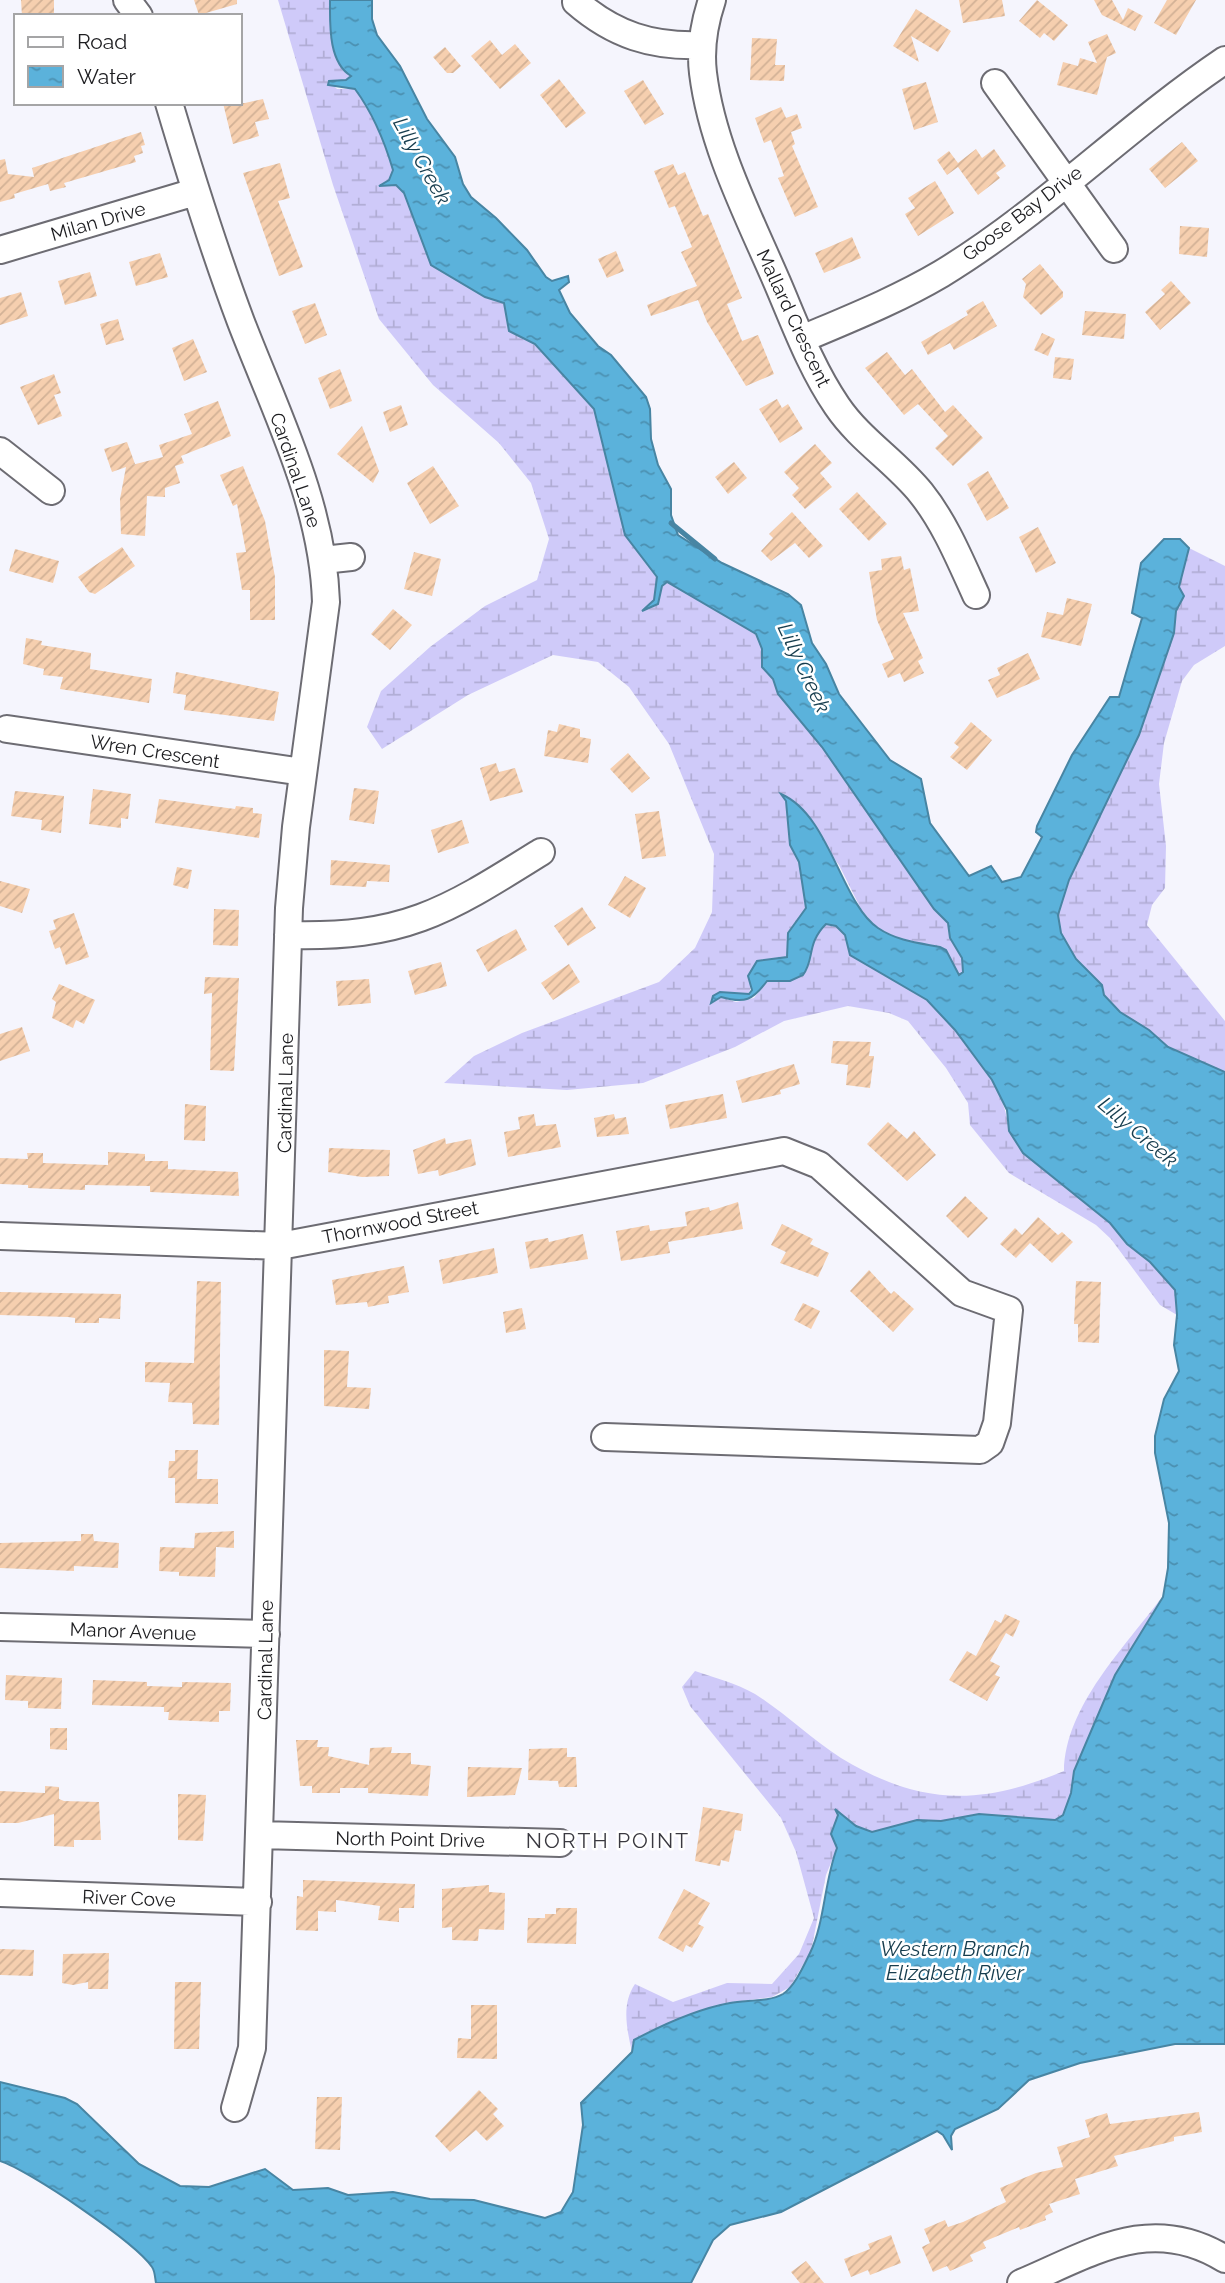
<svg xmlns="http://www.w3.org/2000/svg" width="1225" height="2283" viewBox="0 0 1225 2283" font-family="Raleway,sans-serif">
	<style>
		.wetland { fill: url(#wetland-marsh) }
		.water { fill: url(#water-ripples); stroke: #4885a3; stroke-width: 2 }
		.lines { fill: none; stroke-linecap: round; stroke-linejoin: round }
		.stream { stroke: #4885a3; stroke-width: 5 }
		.building { fill: url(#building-hatch) }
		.minor-casing { stroke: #6d6c73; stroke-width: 30 }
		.minor { stroke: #fff; stroke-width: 26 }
		.labels { text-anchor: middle; stroke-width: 5; stroke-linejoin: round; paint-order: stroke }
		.street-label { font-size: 19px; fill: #1d1d20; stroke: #fff }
		.water-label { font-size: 21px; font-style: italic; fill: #163d4e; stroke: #fff }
		.neighbourhood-label { font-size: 21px; letter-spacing: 2px; fill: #3a3940; stroke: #fff }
	</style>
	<defs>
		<pattern id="wetland-marsh" width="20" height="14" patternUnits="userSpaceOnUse" patternTransform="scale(1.75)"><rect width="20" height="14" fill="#cfcaf9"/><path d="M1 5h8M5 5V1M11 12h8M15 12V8" fill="none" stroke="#b1add5"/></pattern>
		<pattern id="water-ripples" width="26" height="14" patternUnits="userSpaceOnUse" patternTransform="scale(1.75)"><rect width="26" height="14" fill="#5bb2db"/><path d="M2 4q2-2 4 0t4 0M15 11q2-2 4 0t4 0" fill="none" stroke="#4b90b1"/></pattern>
		<pattern id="building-hatch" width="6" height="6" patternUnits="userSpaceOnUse" patternTransform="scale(1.75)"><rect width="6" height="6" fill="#f6cfaf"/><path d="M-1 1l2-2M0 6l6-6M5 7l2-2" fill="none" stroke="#d2b196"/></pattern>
	</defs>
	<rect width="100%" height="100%" fill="#f5f5fd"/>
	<path class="wetland" d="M278,0H330V36L352,76L346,80L329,81L337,89H355C372,112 385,142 393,170L389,180L381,186L396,185L404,193L431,265L485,297L504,303L509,331L535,344L594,409L625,535L657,577L654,601L644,610L658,604L662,586L667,582L756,634L762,649V667L773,679L778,694L822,747L934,909L948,923L950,938L962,958L963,972L959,975L946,950L940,947L899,939L876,927L861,909L839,865L782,795L786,801L790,845L799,862L806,908L788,933L787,957L757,961L749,994L720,992L712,1003L721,997L736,1002L754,998L767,981H790L807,970C810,951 812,938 826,924L836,926L845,935L850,955C875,970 907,983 929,1002C964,1033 1005,1083 1009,1131L1110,1223L1127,1244L1150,1262L1175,1290L1177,1315L1160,1305L1111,1239L1096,1225L1009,1173L970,1125L968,1103L946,1068L908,1021L889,1013L848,1006L784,1021L735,1047L643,1083L567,1090L444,1083L474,1056L522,1033L659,982L695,948L712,912L714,854L669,744L629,687L598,662L553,655L468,695L382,749L367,727L381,691L430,647L485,606L537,580L549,539L531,483L499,443L433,385L379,319L333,185Z
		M1189,548L1225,566V646L1194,665L1182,681L1164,743L1159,784L1166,846L1165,888L1152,905L1147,925L1225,1021V1072L1168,1047L1149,1030L1120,1012L1104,995L1102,985L1076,959L1061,933L1058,915L1069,880L1139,735L1174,633L1176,611L1184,596L1179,587Z
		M1162,1597L1115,1675L1074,1771L1071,1793L1063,1815L1056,1820L979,1814L941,1821L917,1820L872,1832L856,1826L836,1811L838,1815L831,1834L837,1848L826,1875L811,1951L790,1987L772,1997L728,2003L632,2052C627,2030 621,2004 635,1984L673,2002L727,1983L772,1984L799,1954L814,1918L796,1852L781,1818L690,1706L682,1687L695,1671C715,1678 736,1683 755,1694C785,1713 811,1739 841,1758C921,1806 980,1806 1064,1771C1065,1706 1125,1647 1162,1597Z"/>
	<path class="water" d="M330,0H372V19L377,35L400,66L427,119L455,157L463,184L471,197L496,218L527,250L546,277L552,281L568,276L569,282L559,290L570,313L598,346L611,355L646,397L650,409L651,439L658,465L671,489V515L678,535L722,563L788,594L801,605L812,643L826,664L839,694L890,760L921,779L930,823L969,876L991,866L1002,882L1021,877L1042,837L1036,832L1037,826L1072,755L1110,697H1119L1142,618L1132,613L1141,563L1164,539H1180L1189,548L1179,587L1184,596L1176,611L1174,633L1139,735L1069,880L1058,915L1061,933L1076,959L1102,985L1104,995L1120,1012L1149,1030L1168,1047L1225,1072V2044H1175L1080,2063L1029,2080L998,2109L955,2129L951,2136L952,2150L943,2135L937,2131L781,2212L730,2225L713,2240L691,2283H156C155,2278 155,2271 152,2267C136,2243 29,2170 0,2161V2082L65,2098L77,2104L139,2164L180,2186L209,2187L265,2169L293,2190L328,2188L348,2195L393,2192L430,2199L474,2200L545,2218L561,2212L573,2192L583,2125L581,2103L632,2052L634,2040C664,2024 697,2009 730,2003C746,2000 769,2002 783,1994C795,1986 804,1965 810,1953C825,1922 824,1882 837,1848L831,1834L838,1815L835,1809L856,1826L872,1832L917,1820L941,1821L979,1814L1055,1820L1063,1815L1071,1793L1074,1771L1115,1675L1163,1597L1168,1568L1169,1523L1155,1453V1436L1164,1399L1179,1371L1174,1345L1177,1315L1175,1290L1150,1262L1127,1244L1110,1223L1023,1153L1009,1131L1007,1110L992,1080L955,1030L927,1000L850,955L845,935L836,926L826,924C806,944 815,959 803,975L790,981H767C753,1000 745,1004 721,997L711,1003L713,996L720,992L749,994L752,990L748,976L757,961L787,957L788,933L806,908L799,862L790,845L786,801L781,794C830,815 841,903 878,928C897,941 919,943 940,947L946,950L959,975L963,972L962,958L950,938L948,923L934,909L822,747L778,694L773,679L762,667V649L756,634L667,582L662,586L658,604L642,611L654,600L657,577L625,535L594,409L535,344L509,331L504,303L485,297L431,265L404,193L396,185L379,186L389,180L393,170C385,143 372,112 355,89L328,85L329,81L346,80L351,76C328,62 330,24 330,0Z"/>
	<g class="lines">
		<path class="stream" d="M671,523L715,559"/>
	</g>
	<path class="building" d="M21,0H54V16H22Z
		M194,0H237V4L199,15Z
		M959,0H1002L1005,16L963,23Z
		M1037,0L1068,25L1054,41L1044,33L1040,38L1019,21Z
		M1094,0H1112L1123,20L1128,8L1143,16L1135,31L1102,15Z
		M1167,0H1196L1176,35L1154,23Z
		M916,9L951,31L938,52L911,36L919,62L893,46Z
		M1107,34L1116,53L1107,57L1097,95L1057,85L1063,62L1078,66L1080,58L1097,63L1088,42Z
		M752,38L777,39L775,65H785L784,81L750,80Z
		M490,40L502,55L515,44L531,63L500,89L471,56Z
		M445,47L461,66L453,73H447L433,57Z
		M559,79L586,113L566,128L540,95Z
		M643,80L664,114L645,125L624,91Z
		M926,82L938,122L914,130L902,89Z
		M263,99L269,119L255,122L259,136L233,144L223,103H245Z
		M781,107L786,118L797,114L802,128L791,132L795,144L792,146L818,207L795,217L778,178L784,176L771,140L764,143L755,118Z
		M141,132L145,145L141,146L143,153L134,156L136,162L64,183L66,187L50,191L48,184L14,194L15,198L0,202V160L5,159L8,174L34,177L32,168Z
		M1182,142L1198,161L1165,188L1149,169Z
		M976,149L982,158L994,149L1006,166L996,173L1000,178L978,195L958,167L947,175L937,160L949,151L958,163Z
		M280,163L290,198L278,201L303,267L279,276L243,173Z
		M673,164L678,175L685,172L703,216L708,214L742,298L727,304L742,341L758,335L774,374L746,386L707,322L698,300L651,316L647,305L697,286L681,252L692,247L675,206L669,208L654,171Z
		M935,181L954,213L918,236L905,214L915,208L908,198Z
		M1180,226L1209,228L1207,257L1179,254Z
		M852,237L861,258L824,273L815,253Z
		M616,251L624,271L607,278L598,259Z
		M160,253L168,277L136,286L129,262Z
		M1040,264L1063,292V297L1041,315L1023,297L1026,284L1022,279Z
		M90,272L97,296L65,305L58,281Z
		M1171,281L1191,303L1160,330L1145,312L1165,294L1161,290Z
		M21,292L28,316L0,325V298Z
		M983,301L997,326L954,350L950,343L928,355L921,342L968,315L966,311Z
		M315,303L327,335L305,344L292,311Z
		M1085,311L1126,314L1124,339L1082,335Z
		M118,319L124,340L106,345L100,324Z
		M1042,333L1055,339L1048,356L1034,350Z
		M193,339L207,372L184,381L172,348Z
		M887,352L905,375L912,369L945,412L953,405L983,438L953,466L935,448L948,436L918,404L904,415L865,368Z
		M1055,357L1074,359L1071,380L1053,378Z
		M340,369L352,401L330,409L318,378Z
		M54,374L61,393L54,395L62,416L38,425L20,387Z
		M777,399L782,408L788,404L803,429L780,443L759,409Z
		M218,401L231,436L181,456L184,463L175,466L180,483L165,488V497L147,496L145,536L121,534L120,499L126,467L112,472L104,449L127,442L135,464L128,466L163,457L159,445L192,434L184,414Z
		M401,405L408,425L390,432L383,412Z
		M362,426L379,471L373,483L337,454Z
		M815,444L832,463L820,473L832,487L805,509L792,495L799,488L784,472Z
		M734,462L747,478L728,494L715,477Z
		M243,466L265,521L275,577V620H250V590H242L236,553L246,552L237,504L233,506L220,475Z
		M433,466L459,506L430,524L407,483Z
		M988,471L1009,508L987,521L967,484Z
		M857,492L887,524L869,541L839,509Z
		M792,512L823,546L809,558L795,543L771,561L761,551L773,538L769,534Z
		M1038,527L1056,563L1036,573L1019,537Z
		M122,547L135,566L95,594L89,592L78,577Z
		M15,549L59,561L53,583L9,571Z
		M414,552L441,559L432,596L404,589Z
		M901,556L904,570L910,568L919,611L903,613L923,658L918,661L924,673L904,682L900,673L888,678L882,664L894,659L877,620L869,572L882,570L881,559Z
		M1067,598L1092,604L1081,646L1041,637L1047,612L1063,615Z
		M393,609L412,625L390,650L371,634Z
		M26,638L42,641L41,645L91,653L90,669L152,679L149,703L60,689L63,677L43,675L44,669L23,664Z
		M1028,653L1040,679L997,698L988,680L1000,675L997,668Z
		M176,672L279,692L274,721L184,710L186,695L173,693Z
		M971,722L992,740L967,770L950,757L959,747L954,743Z
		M559,724L580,729V737L591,739L588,763L544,756L548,730L557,732Z
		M628,753L650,778L632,793L610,769Z
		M496,763L499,772L515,768L523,792L490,801L480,768Z
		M354,788L379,791L374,824L349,820Z
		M93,789L131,794L128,819L121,818V828L89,824Z
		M15,791L64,796L61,833L41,830L42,820L11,816Z
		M159,799L235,809L236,806L253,808V813L262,814L259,838L155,823Z
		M659,811L666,856L642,859L635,814Z
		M462,820L469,843L438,853L431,830Z
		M331,860L390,865L389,882L367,881L366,887L330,885Z
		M177,867L192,870L188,889L173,885Z
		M625,876L646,888L630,918L608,905Z
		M0,881L30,889L22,913L0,906Z
		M582,907L596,928L568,946L554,926Z
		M214,909L239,910L238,946L213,945Z
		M74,913L89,957L66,965L60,947L55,949L49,931L56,929L53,920Z
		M516,929L527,950L488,972L476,950Z
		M441,962L447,986L415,995L408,971Z
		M569,964L580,982L553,1000L541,983Z
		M205,977L239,978L234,1071L210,1070L212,993L204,994Z
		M369,979L371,1003L338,1006L336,981Z
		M59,984L95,1000L84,1024L76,1020L73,1028L52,1018L56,1002L52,999Z
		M22,1027L30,1051L0,1061V1034Z
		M833,1041L871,1042L869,1056H874L870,1088L846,1085L848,1065L831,1063Z
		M794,1064L800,1084L780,1090L781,1094L742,1103L736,1081Z
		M723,1094L727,1118L670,1129L665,1105Z
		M185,1104L206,1106L205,1141L184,1140Z
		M534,1114L536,1126L556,1124L561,1147L508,1157L504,1132L520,1129L518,1117Z
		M614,1114L615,1119L626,1117L629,1134L597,1137L594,1118Z
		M888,1122L907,1139L914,1131L936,1155L907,1181L867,1144Z
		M445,1138L446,1144L471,1139L476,1165L439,1176L438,1170L418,1174L413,1150Z
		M329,1148L390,1150L389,1176L362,1177L328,1172Z
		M108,1152L145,1154V1161H168V1169L238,1172L239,1196L150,1192V1186L85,1185V1190L28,1188V1185L0,1184V1158L28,1159L27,1153H43V1163L108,1165Z
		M965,1196L988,1218L968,1238L946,1216Z
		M738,1202L743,1229L668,1242L670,1253L621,1261L616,1231L649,1225L650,1231L687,1226L685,1212L709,1207L710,1211Z
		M1038,1217L1058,1235L1062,1232L1073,1242L1052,1263L1030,1243L1016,1258L1000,1244L1015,1228L1022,1235Z
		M782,1224L813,1239L810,1244L829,1253L818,1277L780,1263L786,1252L771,1245Z
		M583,1234L588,1259L530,1269L525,1242L548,1238L549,1242Z
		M494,1248L498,1273L443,1284L439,1260Z
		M404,1266L409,1292L388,1296L389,1303L368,1307L367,1302L336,1305L332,1280Z
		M869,1270L891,1294L894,1291L914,1309L893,1332L850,1291Z
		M197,1281L221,1282L219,1425L193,1424L192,1403L168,1402L170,1383L145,1382V1362L194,1363Z
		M1076,1281L1101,1282L1099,1343L1078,1342V1324H1074Z
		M0,1292L121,1294L120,1319L99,1318V1323H75V1318L68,1317L0,1315Z
		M803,1303L820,1311L811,1329L794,1320Z
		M522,1308L526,1329L506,1333L503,1312Z
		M324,1350L349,1351L347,1387L371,1388L369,1409L324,1406Z
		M175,1450H198L197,1479H218V1504L175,1503V1478H168L169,1461H175Z
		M234,1531V1548L216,1547L215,1577L179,1576V1572L159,1571L160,1547L194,1548L195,1533Z
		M81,1534H93L94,1541L119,1543L118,1568L74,1566V1571L0,1568V1543L81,1541Z
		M1005,1614L1020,1621L1013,1637L1006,1633L990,1661L1000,1666L995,1675L1000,1677L987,1701L949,1680L967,1651L976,1656L995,1620L1001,1623Z
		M6,1675L62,1678L61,1709L28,1708V1701L5,1700Z
		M93,1680L147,1682V1686L182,1687V1682L231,1683L230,1711H219V1722L168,1720L169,1712H164V1707L92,1705Z
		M50,1728H67V1750L50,1749Z
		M296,1740H318L317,1747H329L328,1756L369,1765L370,1748L392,1747L391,1753H411V1764L431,1766L428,1796L368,1793V1788H340V1793H312V1786H300Z
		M567,1748V1757H576L577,1787H559L558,1781L528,1780L529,1749Z
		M468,1767L522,1768L515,1795L467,1797Z
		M45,1786L59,1787V1799L64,1801L99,1802L101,1840H74V1847L54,1846V1814L18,1823H0V1791L45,1793Z
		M178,1794L206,1795L203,1841L178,1840Z
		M703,1807L743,1814L741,1831L735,1830L729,1862L721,1860L720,1866L695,1861Z
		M303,1880L415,1884L414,1908H399V1922L378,1920L380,1906L336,1900V1912L318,1911V1931L296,1930L297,1896L303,1897Z
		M489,1885V1892L505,1893L504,1930L479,1929L478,1941L452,1940V1927L442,1928V1889Z
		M684,1889L710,1903L698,1924L704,1927L692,1948L686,1945L683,1952L658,1938Z
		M556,1908H577L576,1944L527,1943L528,1918H545V1914H556Z
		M0,1949L34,1950L33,1976L0,1975Z
		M109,1953L108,1989H88V1982L73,1985L62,1983L63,1954Z
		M175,1982H201L199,2049H174Z
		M471,2005H497V2059L457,2058L458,2038L471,2039Z
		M479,2090L498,2109L493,2114L504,2126L487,2141L476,2130L450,2152L435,2136Z
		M317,2097H342L340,2150L315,2149Z
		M1199,2112L1202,2132L1174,2137V2141L1114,2156L1118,2166L1075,2179L1080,2194L1049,2204L1053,2212L1045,2216L1046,2220L1020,2230L1019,2227L983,2242L986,2248L970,2255L973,2261L950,2271L947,2266L933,2272L922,2247L930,2243L924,2229L945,2220L948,2227L963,2222L1006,2202L1000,2188L1036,2173L1063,2167L1057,2147L1090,2137L1085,2120L1107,2113L1110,2124Z
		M891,2235L901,2263L870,2275L868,2270L851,2277L844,2259L870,2249L868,2244Z
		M806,2261L824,2283H800L791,2272Z"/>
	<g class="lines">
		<g class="minor-casing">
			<path id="minor" d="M127,0L139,16
				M712,0C704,24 700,48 703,73C712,146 748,215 777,282C795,324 811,368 837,406C860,440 895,461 921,493C945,523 960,560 976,595
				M576,2C614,35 652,47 702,45
				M995,83L1114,249
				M169,103C191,177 214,250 241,322C276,413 323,504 326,602L296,827L289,908L252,2048L235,2108
				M0,250L195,192
				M802,339C849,319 897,300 941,274C1043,212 1127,126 1225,60
				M0,451L51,491
				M323,560L351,557
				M7,729L303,772
				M288,935C405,938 445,912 541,852
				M0,1236L280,1246L784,1151L819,1165L962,1293L1009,1310L997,1423L990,1443L980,1450L605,1437
				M0,1627L266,1634
				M260,1835L560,1843
				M0,1893L258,1902
				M1021,2283C1092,2253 1151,2213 1225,2259"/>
		</g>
		<use href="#minor" class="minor"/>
	</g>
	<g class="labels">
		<g class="street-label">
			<text transform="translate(1022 213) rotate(-37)" y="7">Goose Bay Drive</text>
			<text transform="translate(98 221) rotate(-16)" y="7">Milan Drive</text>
			<text transform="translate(794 318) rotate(65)" y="7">Mallard Crescent</text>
			<text transform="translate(296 470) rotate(71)" y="7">Cardinal Lane</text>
			<text transform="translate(155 751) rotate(9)" y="7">Wren Crescent</text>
			<text transform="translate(285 1093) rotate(-89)" y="7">Cardinal Lane</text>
			<text transform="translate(400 1222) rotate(-11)" y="7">Thornwood Street</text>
			<text transform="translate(133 1631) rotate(2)" y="7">Manor Avenue</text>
			<text transform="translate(265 1660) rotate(-89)" y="7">Cardinal Lane</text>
			<text transform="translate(410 1839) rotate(1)" y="7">North Point Drive</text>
			<text transform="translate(129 1898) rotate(2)" y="7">River Cove</text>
		</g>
		<g class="water-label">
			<text transform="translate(422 161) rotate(61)" y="7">Lilly Creek</text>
			<text transform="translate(804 668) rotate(65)" y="7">Lilly Creek</text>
			<text transform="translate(1138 1132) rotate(40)" y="7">Lilly Creek</text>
			<text x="955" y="1956">Western Branch<tspan x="955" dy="24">Elizabeth River</tspan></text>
		</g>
		<g class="neighbourhood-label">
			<text x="608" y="1848">NORTH POINT</text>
		</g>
	</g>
	<rect x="14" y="14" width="228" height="91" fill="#ffffff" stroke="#a5a5a6" stroke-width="2"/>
	<rect x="28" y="37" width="35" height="10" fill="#ffffff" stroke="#a5a5a6" stroke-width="2"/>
	<text x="77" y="49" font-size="21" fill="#1d1d20">Road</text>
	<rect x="28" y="66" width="35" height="21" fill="url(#water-ripples)" stroke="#a5a5a6" stroke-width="2"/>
	<text x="77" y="84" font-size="21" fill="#1d1d20">Water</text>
</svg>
